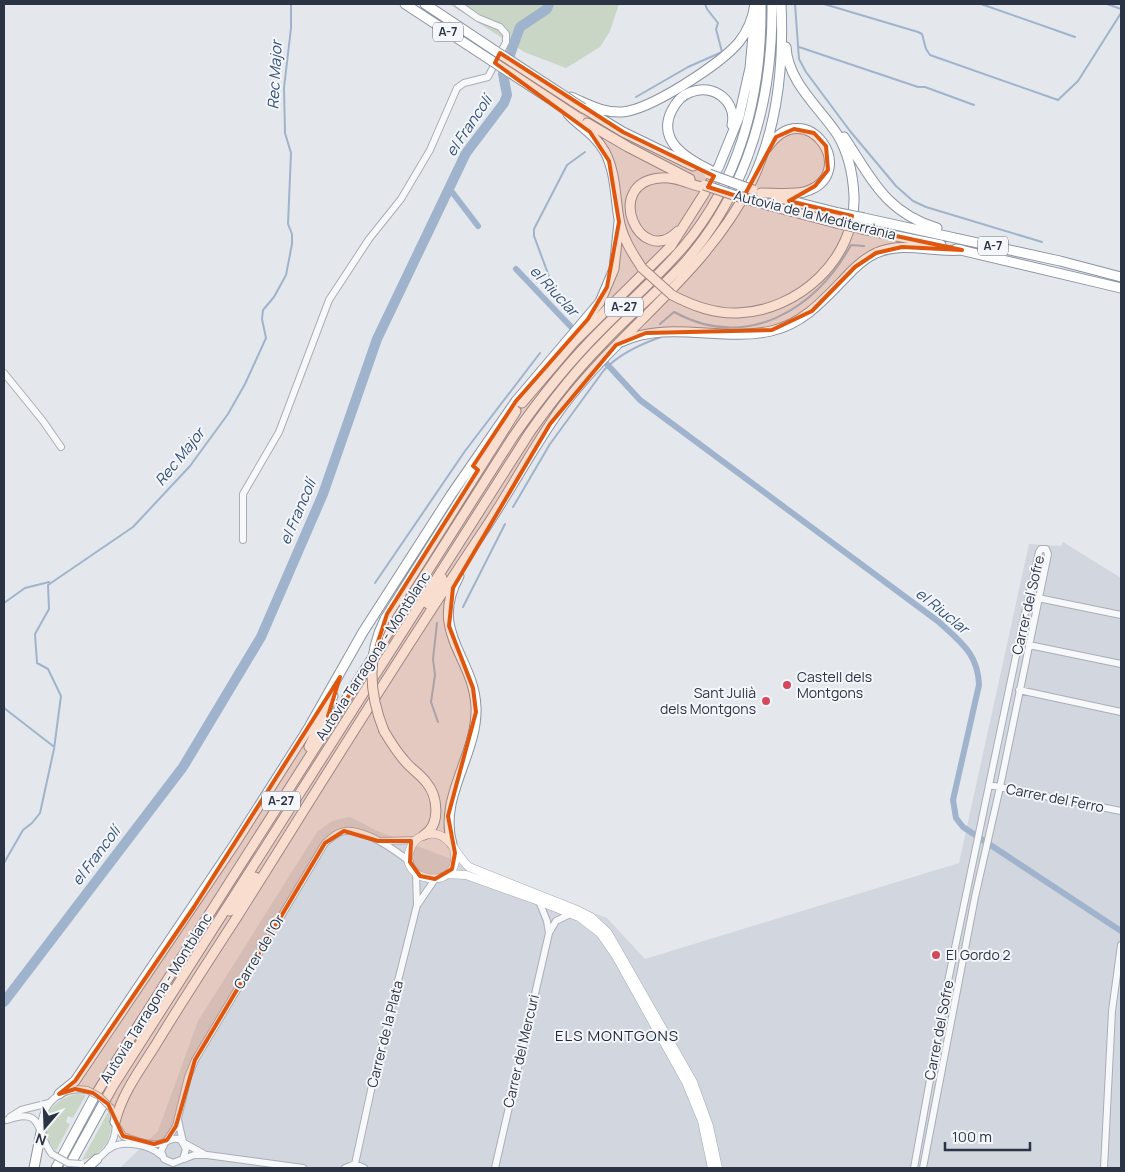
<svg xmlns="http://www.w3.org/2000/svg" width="1125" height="1172" viewBox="0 0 1125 1172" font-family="Manrope,sans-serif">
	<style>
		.built { fill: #d2d6de }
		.green { fill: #c9d6c5 }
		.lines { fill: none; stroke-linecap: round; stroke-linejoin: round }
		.stream { stroke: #9fb4cc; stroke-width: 2 }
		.canal { stroke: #9fb4cc; stroke-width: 6 }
		.river { stroke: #9fb4cc; stroke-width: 10 }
		.minor-casing { stroke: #a9aeb7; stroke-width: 8 }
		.major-casing { stroke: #a3abb8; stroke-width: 9 }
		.highway-casing { stroke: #8b94a3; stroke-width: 11 }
		.minor { stroke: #f7f8fa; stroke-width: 6 }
		.major { stroke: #fff; stroke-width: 8 }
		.highway { stroke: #fff; stroke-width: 9 }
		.minor-bridge-casing { stroke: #a9aeb7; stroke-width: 8; stroke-linecap: butt }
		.highway-bridge-casing { stroke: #8b94a3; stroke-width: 11; stroke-linecap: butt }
		.minor-bridge { stroke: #f7f8fa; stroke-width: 6 }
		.highway-bridge { stroke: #fff; stroke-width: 9 }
		.marked { fill: #df570f; fill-opacity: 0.2; stroke: #df570f; stroke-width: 4; stroke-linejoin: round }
		.poi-dot { fill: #d1495b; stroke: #f4f6f9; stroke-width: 2 }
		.labels { text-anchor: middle; stroke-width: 4; stroke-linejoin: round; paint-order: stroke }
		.shield { fill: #f4f6f9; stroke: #676e7b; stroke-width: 1 }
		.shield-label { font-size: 12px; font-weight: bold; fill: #2b3445 }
		.street-label { font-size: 14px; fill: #2b3445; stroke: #f4f6f9 }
		.poi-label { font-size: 14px; fill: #2b3445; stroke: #f4f6f9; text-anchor: start }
		.water-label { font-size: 15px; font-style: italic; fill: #34527a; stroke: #f4f6f9 }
		.neighbourhood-label { font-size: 15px; letter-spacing: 1px; fill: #1d2536; stroke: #f4f6f9 }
	</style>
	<rect width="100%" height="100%" fill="#e4e7ec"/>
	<path class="built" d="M1063,542L1121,578V1168H120L158,1131L198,1021L317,832L332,821L350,817L377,831L607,918L645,959L959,863L1029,544L1061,546Z"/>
	<path class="green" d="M449,4H619L610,31L600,47L566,68L524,52Z
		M77,1094L86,1095L73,1118L68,1116L66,1122L70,1124L56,1151C35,1127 47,1100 77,1094Z
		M108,1112C117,1134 104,1155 82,1160Z"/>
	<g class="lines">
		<path class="stream" d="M795,4L799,59L806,72L850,131L896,186L913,201L926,207L1042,242
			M824,4L918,32L922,34L926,49L930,55L1058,100L1078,81L1121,13
			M981,4L1075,37
			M1107,4L1121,9
			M799,47L918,87H925L974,105
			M636,97L688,67L722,52L716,29L718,23L707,9L705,4
			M553,287L534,236V229L567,165L585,152
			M660,324L674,312C746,351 815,311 851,245L864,246
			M513,507L550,444L604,370C619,354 641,344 661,337
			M375,583L465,451L540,353
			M4,603L25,588L49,582
			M463,607L505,524
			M437,623L433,659L435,675L431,702L438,722
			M4,708L53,746
			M4,863L23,830L32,823L40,813L54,749L61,696L48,669L37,663L35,634L49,609L48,585L133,527L190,466L228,414L245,384L266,338L262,319L263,310L274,297L286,275L292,244V234L288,224L291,153L285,133L284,88L291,28V4"/>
		<path class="canal" d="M449,188L478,226
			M516,269L574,330
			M605,362L640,400L939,622C960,642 978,653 979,685L953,800L956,818L963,827L1121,931"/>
		<path class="river" d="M4,1002L183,767L261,637L323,494L377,339L466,153L504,103L507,95L503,74L520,27L547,9L549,4"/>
		<g class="minor-casing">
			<path id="minor" d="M4,373L43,421L61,447
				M243,540V494L279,432L329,300L369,239L401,199L430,150L457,88L464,83L488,77L506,42V34L500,27L478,18L458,4
				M1038,598L1121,615
				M1029,645L1121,664
				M1019,690L1121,712
				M989,785L1121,811
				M382,841L416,840
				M539,901L547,921L549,933
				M418,904L435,879
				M10,1117L21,1110L49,1103
				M7,1120C45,1106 35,1133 52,1154
				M178,1120L183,1142
				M116,1125L123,1136C132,1140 148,1145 158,1144C167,1143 171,1136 181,1140L186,1149L183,1159L173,1163L164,1159L161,1151L166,1141
				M41,1130C41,1103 61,1086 87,1090
				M167,1140L176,1126L188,1077L195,1060L325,843C331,838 337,832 345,831C364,828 395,850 410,862
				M184,1143L204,1154
				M109,1149C122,1139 151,1145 162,1156
				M184,1159L194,1155H207L303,1168
				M95,1160C114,1149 121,1128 111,1108
				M355,1164L373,1081L417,905L416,873
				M345,1168L355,1164L364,1168
				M495,1168L549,933L556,921L570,914
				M914,1168L947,986L1025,613L1039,552L1041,549H1046L1048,554L1000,787L975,897L923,1168
				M1104,1168L1112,1011L1121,945"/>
		</g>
		<g class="major-casing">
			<path id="major" d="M454,849C465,893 394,884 411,847C414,840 421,835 429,834C450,831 456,856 469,867L577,910L591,917L608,933L693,1082L709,1126L718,1168
				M447,874L466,875L539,901L579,917L600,933L616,956L686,1082L702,1121L712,1168"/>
		</g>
		<g class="highway-casing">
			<path id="highway" d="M405,4L492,61
				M425,4L497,52
				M571,97C588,104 602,113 622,112C650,110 721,64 739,42C748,31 753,18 755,4
				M585,109L623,132L693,166
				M568,114C581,128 595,134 605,152C616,173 615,197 619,219C622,237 632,253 642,268
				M587,123L628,147L690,179
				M844,137C872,179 885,212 937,228
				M710,170C687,159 656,141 672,110C676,102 682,95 691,92C713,83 737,101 732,125
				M761,193C775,193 790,195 804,192C863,175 806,91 767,148
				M776,197L839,213
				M748,200L836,223
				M864,218L1060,261L1121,277
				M862,229L941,245
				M678,231C640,270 602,183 660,178C675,176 688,184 702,187
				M956,249L1121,288
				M672,295C693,306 714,314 738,313C798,311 856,259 854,196C853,175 848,152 837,134C819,107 788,82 786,47
				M621,342C668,320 721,342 771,331C802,324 822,302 844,279C853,269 863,259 876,253C904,241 933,253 962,250
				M522,403L574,342L671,246L704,194L719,166L739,117L750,68L755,14
				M428,604L442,578
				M385,619L516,411
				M384,731C390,741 396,751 404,760C410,768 420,774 426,782C438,796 441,825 424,835
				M309,747L333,696
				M452,844C438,797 478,754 476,707C474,657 428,632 459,576
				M230,911L255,877
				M59,1094L75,1081L236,842L308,729L363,632L451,495L516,401L600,302L614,269L619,222
				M115,1122C122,1094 139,1071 155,1046C181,1003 209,960 237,917C317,790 396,661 480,536C509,494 532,448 562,407C621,329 705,274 750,185C778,129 784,66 781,4
				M34,1168L41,1132
				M56,1168L93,1099L138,1026L513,437C540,398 569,362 602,329C630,301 660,275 685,245C742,176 762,92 761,4
				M68,1168L113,1086L530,432C552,401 575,371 602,344C629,315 660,290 686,261C749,188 773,98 772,4
				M87,1168L97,1159"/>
		</g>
		<use href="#minor" class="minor"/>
		<use href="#major" class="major"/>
		<use href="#highway" class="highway"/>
		<g class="minor-bridge-casing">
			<path id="minor-bridge" d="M87,1090L99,1096L111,1108
				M52,1154L68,1163L81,1164"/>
		</g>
		<g class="highway-bridge-casing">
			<path id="highway-bridge" d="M497,52L583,108
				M492,61L579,118
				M709,174L753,190
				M704,185L748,200
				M839,213L864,218
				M836,223L862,229
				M642,268L672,295
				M384,731C369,694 367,655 385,619"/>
		</g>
		<use href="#minor-bridge" class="minor-bridge"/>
		<use href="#highway-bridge" class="highway-bridge"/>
	</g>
	<path class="marked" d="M500,53L623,132L714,176L708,187L743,198L776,137L794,129L814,133L826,146L828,170L815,186L789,201L852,216L849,226L962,250L902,247L876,253L855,267L812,311L772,330L646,333L616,345L550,424L453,588L449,626L473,688L476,712L448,816L455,853L452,869L435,879L420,876L410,862L411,841H378L344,831L325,843L195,1060L176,1126L167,1140L154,1144L123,1136L108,1104L93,1093L75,1089L59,1094L75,1081L194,907L340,677L328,716L334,719L373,657L387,614L478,470L473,466L516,401L588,319L607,287L619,222L609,161L590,132L495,63Z"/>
	<g class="poi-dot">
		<circle cx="787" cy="685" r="5"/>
		<circle cx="766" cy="701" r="5"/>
		<circle cx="936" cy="955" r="5"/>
	</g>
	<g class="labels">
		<g class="shield">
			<rect x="433" y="22.5" width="30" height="19" rx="4"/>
			<rect x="978" y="236.5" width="30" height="19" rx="4"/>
			<rect x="605" y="297.5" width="38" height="19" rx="4"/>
			<rect x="262" y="791.5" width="38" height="19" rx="4"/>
		</g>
		<g class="shield-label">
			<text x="448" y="36">A-7</text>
			<text x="993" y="250">A-7</text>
			<text x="624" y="311">A-27</text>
			<text x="281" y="805">A-27</text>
		</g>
		<g class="street-label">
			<text transform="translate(815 215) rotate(14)" y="5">Autovia de la Mediterrània</text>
			<text transform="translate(1028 605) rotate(-77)" y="5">Carrer del Sofre</text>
			<text transform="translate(373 656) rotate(-57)" y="5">Autovia Tarragona - Montblanc</text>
			<text transform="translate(1055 798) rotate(11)" y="5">Carrer del Ferro</text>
			<text transform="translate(259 952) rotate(-59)" y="5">Carrer de l'Or</text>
			<text transform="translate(156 998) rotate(-58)" y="5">Autovia Tarragona - Montblanc</text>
			<text transform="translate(939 1030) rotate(-79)" y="5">Carrer del Sofre</text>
			<text transform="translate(385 1034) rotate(-76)" y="5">Carrer de la Plata</text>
			<text transform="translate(521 1051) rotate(-77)" y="5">Carrer del Mercuri</text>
		</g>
		<g class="poi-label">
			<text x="797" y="682">Castell dels<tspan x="797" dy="16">Montgons</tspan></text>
			<text x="756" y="698" text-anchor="end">Sant Julià<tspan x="756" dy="16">dels Montgons</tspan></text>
			<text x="946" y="960">El Gordo 2</text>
		</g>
		<g class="water-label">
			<text transform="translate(275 75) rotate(-87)" y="5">Rec Major</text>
			<text transform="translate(469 126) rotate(-56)" y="5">el Francolí</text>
			<text transform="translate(554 291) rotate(47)" y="5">el Riuclar</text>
			<text transform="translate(180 457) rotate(-51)" y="5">Rec Major</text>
			<text transform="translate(298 512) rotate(-67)" y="5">el Francolí</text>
			<text transform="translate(942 611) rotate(39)" y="5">el Riuclar</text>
			<text transform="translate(96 856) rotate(-53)" y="5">el Francolí</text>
		</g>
		<g class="neighbourhood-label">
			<text x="617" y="1041">ELS MONTGONS</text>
		</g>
	</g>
	<rect width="1125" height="1172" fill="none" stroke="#2b3445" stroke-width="10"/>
	<g transform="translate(45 1127) rotate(199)" stroke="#f4f6f9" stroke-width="4" paint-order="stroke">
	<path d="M0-4L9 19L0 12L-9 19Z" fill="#2b3445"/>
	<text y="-8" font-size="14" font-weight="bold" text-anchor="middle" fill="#2b3445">N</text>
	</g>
	<path d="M945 1142v8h85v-8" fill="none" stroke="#2b3445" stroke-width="2.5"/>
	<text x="952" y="1142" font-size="15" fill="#2b3445" stroke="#f4f6f9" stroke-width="4" paint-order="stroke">100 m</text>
</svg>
